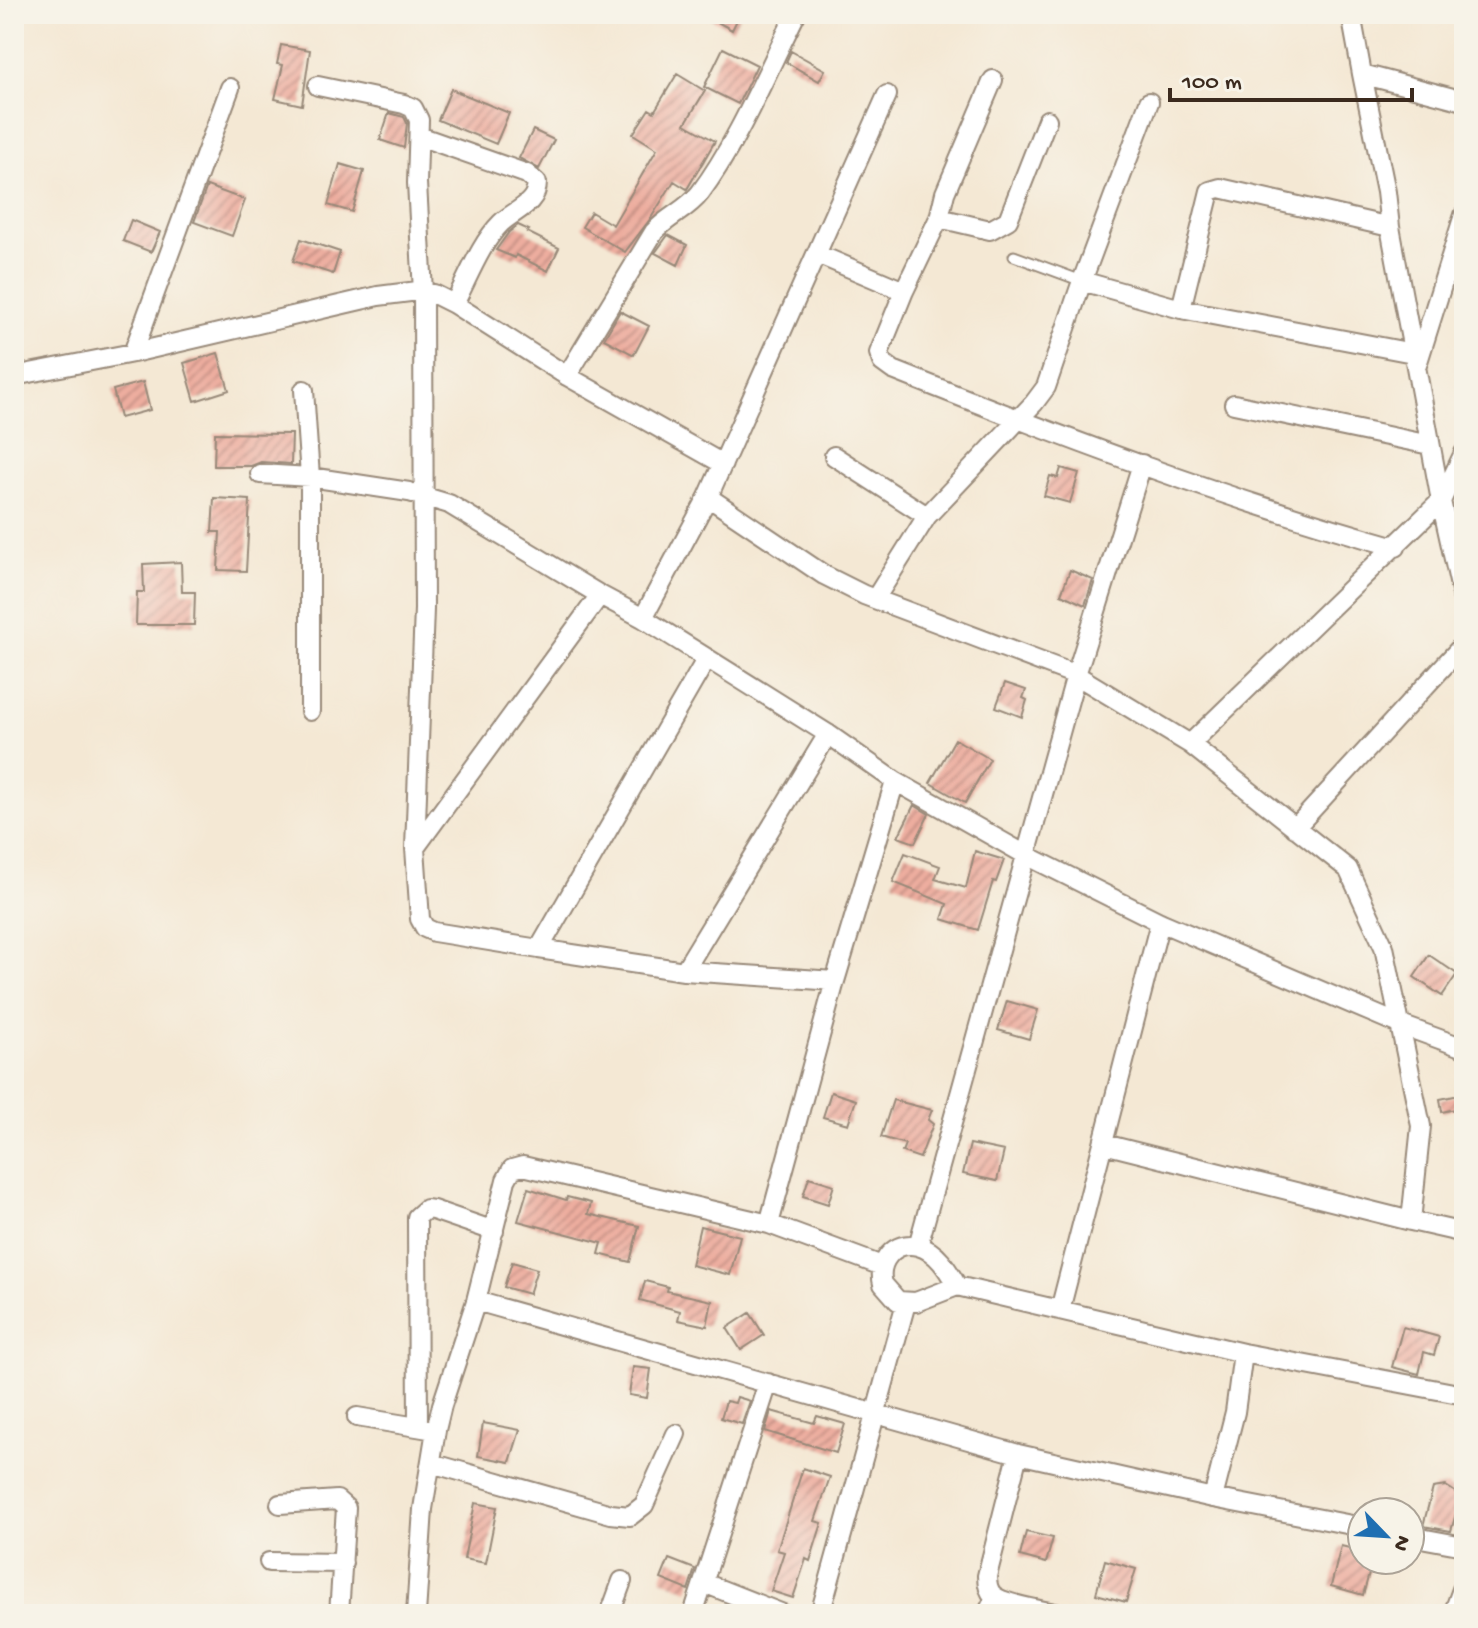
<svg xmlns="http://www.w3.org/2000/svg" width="1478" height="1628" viewBox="0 0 1478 1628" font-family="'Gochi Hand',sans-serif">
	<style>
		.building { fill: url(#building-hatch) }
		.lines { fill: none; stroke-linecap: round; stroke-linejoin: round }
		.lane-casing { stroke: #988979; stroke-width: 13 }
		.street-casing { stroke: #988979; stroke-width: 22 }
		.lane { stroke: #fff; stroke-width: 9 }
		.street { stroke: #fff; stroke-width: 18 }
	</style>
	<defs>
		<pattern id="building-hatch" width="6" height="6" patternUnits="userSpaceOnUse" patternTransform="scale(2)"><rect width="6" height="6" fill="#edad9f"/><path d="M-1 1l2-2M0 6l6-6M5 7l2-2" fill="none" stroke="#c18d81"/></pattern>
	</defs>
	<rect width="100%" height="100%" fill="#f7f3e8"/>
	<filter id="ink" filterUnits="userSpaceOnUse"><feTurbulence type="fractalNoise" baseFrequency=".0125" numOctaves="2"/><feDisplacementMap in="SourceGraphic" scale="16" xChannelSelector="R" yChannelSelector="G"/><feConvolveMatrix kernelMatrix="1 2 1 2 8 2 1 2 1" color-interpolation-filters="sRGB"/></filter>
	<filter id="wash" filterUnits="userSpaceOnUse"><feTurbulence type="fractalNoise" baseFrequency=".006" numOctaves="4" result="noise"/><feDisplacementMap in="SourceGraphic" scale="32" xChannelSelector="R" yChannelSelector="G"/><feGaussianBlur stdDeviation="1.8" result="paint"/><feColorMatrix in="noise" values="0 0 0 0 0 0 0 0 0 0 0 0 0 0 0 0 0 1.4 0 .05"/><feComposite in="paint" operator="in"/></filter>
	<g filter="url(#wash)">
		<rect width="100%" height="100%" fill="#f4e8d4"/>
		<g id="blocks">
			<path class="building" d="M703,14H740L732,30Z
				M281,45L310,50L302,105L275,99L283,65L277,64Z
				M723,48L757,65L738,104L704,87Z
				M791,51L825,70L819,81L786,62Z
				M677,74L705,91L685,124L715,141L687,189L674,181L651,218L625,252L582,227L591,212L613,225L657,149L633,134L649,109L654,112Z
				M451,89L509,113L496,144L438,120Z
				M389,113L404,117L407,123L404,148L380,140Z
				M533,130L554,140L539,169L519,158Z
				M340,164L364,171L352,212L328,205Z
				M207,186L245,200L232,236L194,222Z
				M131,220L160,232L151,252L123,241Z
				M518,225L529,230L527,232L559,248L548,271L516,255L515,258L496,250L509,232Z
				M668,235L687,245L678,265L655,253Z
				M301,239L340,252L333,274L293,261Z
				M620,311L649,326L634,355L604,339Z
				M218,353L229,390L195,401L184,363Z
				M143,382L150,410L120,418L113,390Z
				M215,433L292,434L291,464L261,462L251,466H214Z
				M1061,468L1079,473L1070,503L1044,496L1050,476L1058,478Z
				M214,498L250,500L246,571L218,570L220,532H212Z
				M181,562L182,592H195L194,625H136L137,592H144L143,564Z
				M1070,570L1093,580L1085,605L1061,594Z
				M1005,683L1026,690L1023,698L1027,700L1022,717L996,707Z
				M955,739L990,759L965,803L930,783Z
				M914,805L929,814L915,843L898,837Z
				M975,851L1004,860L996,882L993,881L978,930L942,919L947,904L893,882L905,853L940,866L935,879L966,888Z
				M1429,955L1457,974L1442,996L1414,977Z
				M1007,1001L1038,1010L1029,1039L998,1030Z
				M831,1092L856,1100L848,1124L823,1117Z
				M1464,1094V1107L1442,1112L1440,1099Z
				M893,1100L932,1110L928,1120L933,1124L920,1158L902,1152L905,1144L881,1137Z
				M970,1144L1004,1151L997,1181L963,1174Z
				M809,1177L834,1185L828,1204L803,1196Z
				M528,1188L566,1200L567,1197L591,1203L588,1214L639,1226L630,1262L599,1254L602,1243L518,1221Z
				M700,1226L740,1236L730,1275L691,1265Z
				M512,1262L537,1269L529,1294L504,1287Z
				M645,1281L668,1287L667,1291L712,1301L707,1326L678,1320L680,1311L640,1300Z
				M750,1313L764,1335L741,1350L727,1328Z
				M1403,1327L1439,1337L1434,1355L1424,1352L1419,1374L1392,1367Z
				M633,1367L651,1369L647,1398L629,1395Z
				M737,1397L750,1401L742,1424L721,1418L726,1401L735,1403Z
				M771,1411L814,1423L817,1416L845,1424L836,1453L765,1431Z
				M483,1423L520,1430L510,1462L478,1456Z
				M803,1468L830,1477L815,1521L822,1523L810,1561L806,1559L793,1598L771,1591L784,1552L777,1550Z
				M1446,1486L1461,1496L1451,1531L1423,1526L1433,1488Z
				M475,1503L497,1507L486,1563L464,1559Z
				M1026,1532L1053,1538L1046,1563L1020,1556Z
				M1341,1546L1362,1551V1560H1373L1363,1595L1331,1586Z
				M669,1559L695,1569L688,1590L661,1579Z
				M1105,1560L1136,1569L1126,1602L1096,1594Z"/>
		</g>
	</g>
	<g filter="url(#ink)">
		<use href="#blocks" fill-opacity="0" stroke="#988979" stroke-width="2"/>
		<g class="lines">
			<g class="lane-casing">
				<path id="lane" d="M1014,256L1082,281
					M982,1614L992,1594"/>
			</g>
			<g class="street-casing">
				<path id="street" d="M1351,14L1362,74L1464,101
					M1362,74L1386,192L1390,227L1441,501L1464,604
					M318,86L404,104L413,108L419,120L417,183L423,292L424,609L415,848L420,919L425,928L434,932L539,949
					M1047,120L1008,220L990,230L939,218L904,291L879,353L882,362L893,370C1058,436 1225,499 1396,547
					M419,136L527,174L537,183C537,204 515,210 501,223C480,244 468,278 454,304
					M939,218L945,193L993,80
					M1390,227L1220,188L1210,191L1181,309L1413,353
					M817,254L904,291
					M1082,281L1181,309
					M133,353L230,88
					M1417,365L1464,215
					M14,376L133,353L378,296L418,291L434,294L454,304L567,376L723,464
					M567,376L654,232C668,216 687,210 700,193C738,142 767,71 796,14
					M304,390L310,477V711
					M1234,404L1430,445
					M834,456L927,516L875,599
					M260,474L310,477L409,492L449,504L600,595L643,618L828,734L895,781L1026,855L1160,922L1401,1025L1464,1048
					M708,497L824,575L864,595L1076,675L1142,464
					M927,516L1034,403L1046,387L1082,281L1149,102
					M643,618L708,497L887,95
					M707,658L539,949L684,971L835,981L769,1224
					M1190,744L1441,501L1464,453
					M1295,828L1464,644
					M415,848L600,595
					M684,971L828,734
					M835,981L895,781
					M1104,1144L1411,1221
					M918,1246L1076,675L1190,744L1348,869L1384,947L1421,1126L1411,1221L1464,1233
					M957,1286C948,1270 937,1251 918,1246C894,1240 877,1262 883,1284L898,1301L916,1302L957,1286L1243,1353L1464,1395
					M476,1301L1018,1454L1213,1498L1362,1527
					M1060,1310L1160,922
					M357,1417L429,1429
					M418,1427L417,1217L426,1209L433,1210L494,1231
					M1018,1454L987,1576C987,1582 988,1590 993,1595C1004,1605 1043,1610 1059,1614
					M431,1463L611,1514L630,1516L644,1505L676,1434
					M1213,1498L1235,1412L1243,1353
					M280,1504L337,1500L346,1508L339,1614
					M1410,1536L1464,1546
					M269,1562L343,1563
					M704,1583L783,1614
					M416,1614L423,1509L436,1430L442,1405L476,1301L506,1180L512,1169L523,1166L769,1224L882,1266
					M610,1614L622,1581
					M693,1614L768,1383
					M817,1614L822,1607L906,1303
					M1453,1614L1464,1584"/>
			</g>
			<use href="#lane" class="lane"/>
			<use href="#street" class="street"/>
		</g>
	</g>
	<rect width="1478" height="1628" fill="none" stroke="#f7f3e8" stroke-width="48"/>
	<g transform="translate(1386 1536) rotate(115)"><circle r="38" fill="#f7f3e8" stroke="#aca397" stroke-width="2"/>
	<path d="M0-6L14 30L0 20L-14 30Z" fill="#1f6fb2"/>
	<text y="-12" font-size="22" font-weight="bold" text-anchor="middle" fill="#3b2a1e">N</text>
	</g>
	<path d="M1170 88v12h242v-12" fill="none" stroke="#3b2a1e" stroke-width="4"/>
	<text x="1182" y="88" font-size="24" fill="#3b2a1e" stroke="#f7f3e8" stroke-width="6" paint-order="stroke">100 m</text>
</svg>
